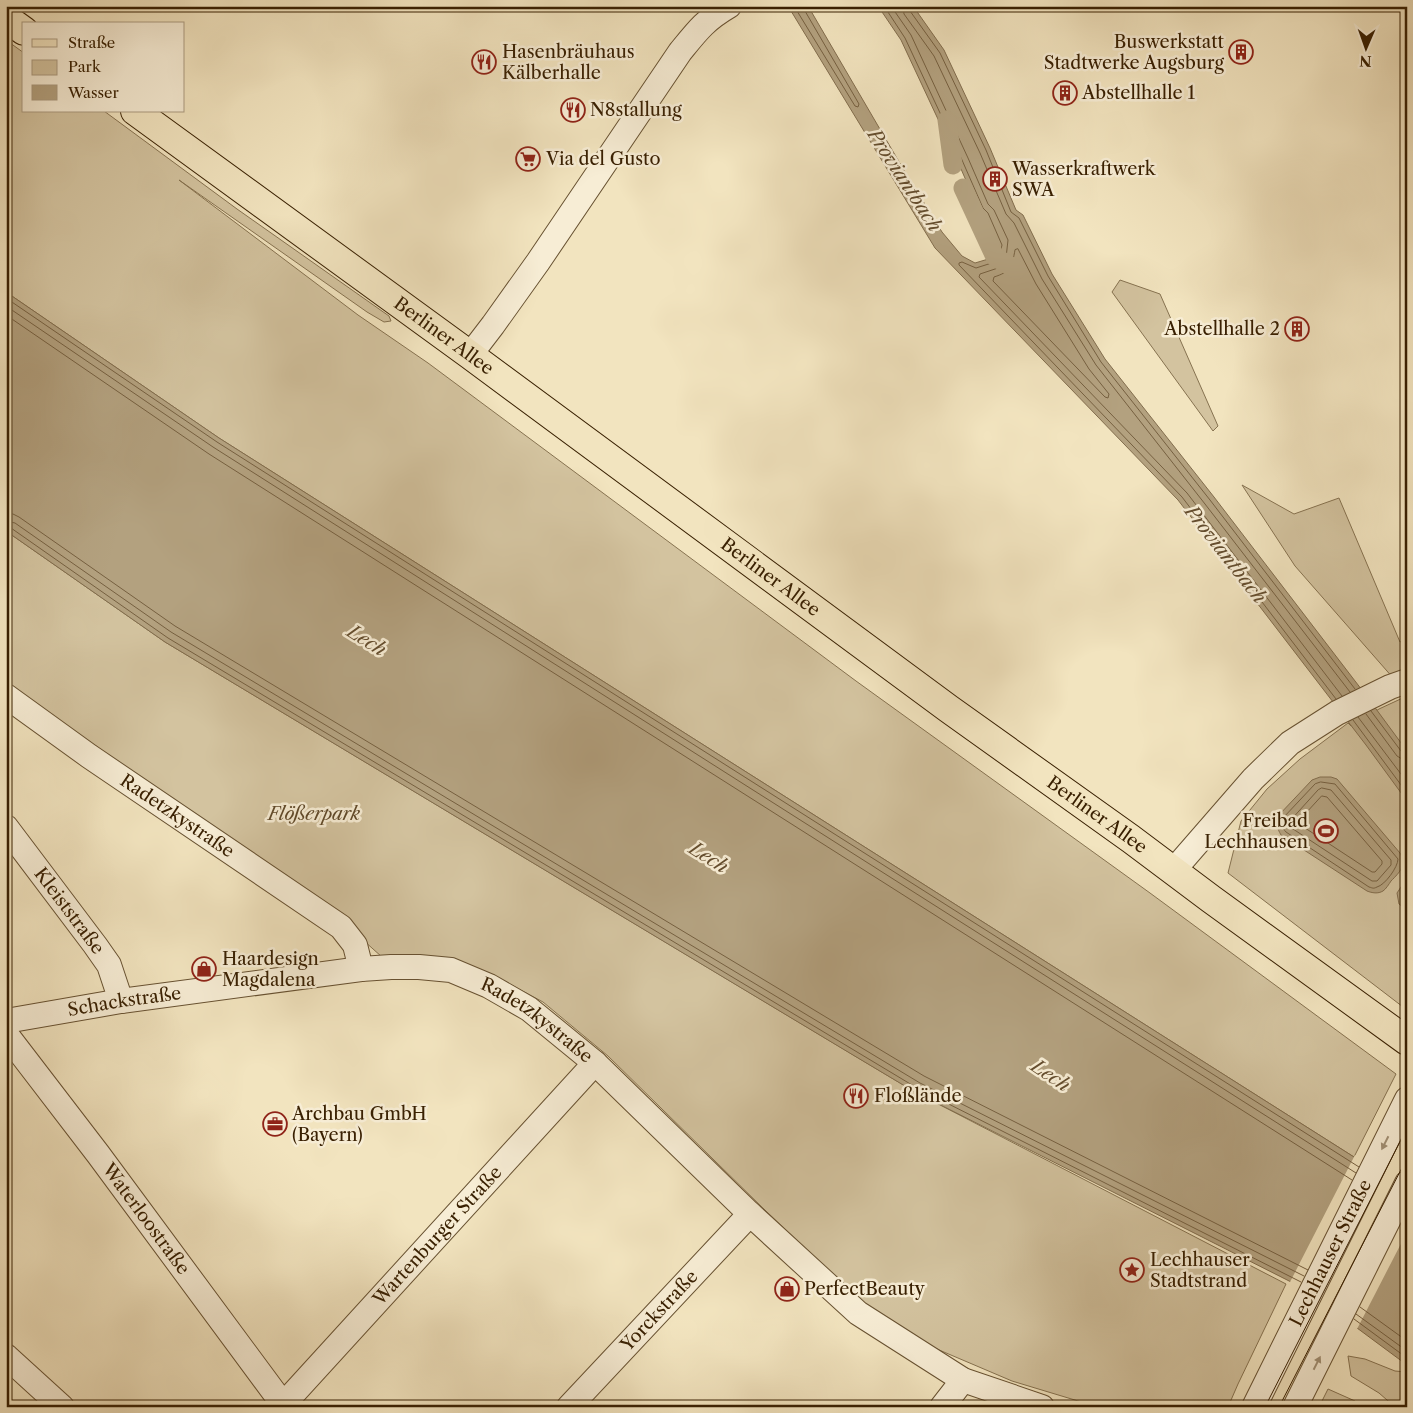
<svg xmlns="http://www.w3.org/2000/svg" width="1413" height="1413" viewBox="0 0 1413 1413" font-family="'Libre Caslon Text',serif">
	<style>
		.green { fill: #d3c39f; stroke: #867250 }
		.water { fill: #b3a17f; stroke: #826d4d }
		.pier { fill: #f2e4bf }
		.lines { fill: none; stroke-linecap: round; stroke-linejoin: round }
		.shore { stroke: #766040; stroke-width: 1 }
		.canal { stroke: #b3a17f; stroke-width: 19 }
		.minor-casing { stroke: #675131; stroke-width: 26 }
		.major-casing { stroke: #392002; stroke-width: 30 }
		.minor { stroke: #f7edd5; stroke-width: 24 }
		.major { stroke: #f2e4bf; stroke-width: 28 }
		.tram { stroke: #392002; stroke-width: 1 }
		.oneway { fill: #a29176 }
		.labels { text-anchor: middle; stroke-width: 5; stroke-linejoin: round; paint-order: stroke }
		.poi-label { font-size: 18px; fill: #392002; stroke: #f7edd5; text-anchor: start }
		.street-label { font-size: 18px; fill: #392002; stroke: #f7edd5 }
		.park-label { font-size: 18px; font-style: italic; fill: #604929; stroke: #f7edd5 }
		.water-label { font-size: 19px; font-style: italic; fill: #644d2e; stroke: #f7edd5 }
	</style>
	<rect width="100%" height="100%" fill="#f2e4bf"/>
	<filter id="stains"><feTurbulence type="fractalNoise" baseFrequency=".004" numOctaves="4"/><feColorMatrix values="0 0 0 0 .2 0 0 0 0 .09 0 0 0 0 .02 0 0 0 .5 -.17"/></filter>
	<radialGradient id="worn" r=".72"><stop offset=".6" stop-color="#630" stop-opacity="0"/><stop offset="1" stop-color="#630" stop-opacity=".3"/></radialGradient>
	<path class="green" d="M6,40L24,53V111H104L237,209L389,316L391,321L384,322L367,312L179,180L358,315L428,363L856,681L1150,893L1396,1074L1354,1157L219,438L6,292Z
		M1120,280L1160,294L1218,426L1213,431L1112,292Z
		M1242,485L1294,514L1339,498L1400,642L1407,639V675L1394,679L1295,566Z
		M6,531L165,642L915,1092L1286,1284L1238,1384L1228,1407H1098L1012,1381L918,1341L856,1297L767,1212L608,1056L543,1002L489,973L452,962L382,957L344,923L6,682Z
		M1407,696V1010L1228,873L1241,821L1267,789L1300,759L1348,723L1351,726L1379,709Z
		M1348,1356L1365,1359L1395,1371L1407,1372V1407H1395L1379,1393L1351,1376Z
		M1328,1389L1355,1401L1356,1407H1319Z"/>
	<path class="water" d="M788,6H808L905,172L942,232L962,256L975,263L995,257L997,243L984,214L981,215L958,162L901,40L878,6H913L944,50L990,148L1016,210L1023,215L1052,274L1105,359L1214,497L1365,694L1407,751V801L1366,745L1178,500L935,248Z
		M6,292L219,438L1354,1157L1407,1197V1365L1303,1288L915,1092L853,1055L165,642L6,531Z
		M1320,777H1331L1337,779L1400,853C1407,865 1400,872 1391,881C1389,884 1386,889 1383,891C1378,894 1372,893 1367,891L1281,835C1277,828 1276,824 1278,816L1312,780Z
		M1407,882V910L1399,904L1397,893L1403,884Z"/>
	<path class="pier" d="M1355,1155L1407,1194V1232L1356,1331L1302,1290L1289,1284Z"/>
	<g class="lines">
		<path class="shore" d="M794,6L855,106L858,107L859,104L805,11L804,6
			M884,6L905,38L962,160L983,208L988,213L1002,245L998,261L976,268L962,262L959,263V265L1182,497L1336,699
			M891,6L911,35L968,158L988,204L994,210L1008,240L1006,258L1003,264L998,268L980,274L979,277L1187,493L1342,696
			M903,6L904,14L934,56L980,153L1006,214L1014,223L1042,279L1096,365L1205,504L1350,692
			M909,6L910,11L940,53L986,150L1011,212L1019,218L1048,276L1101,362L1210,500L1355,689
			M1018,249L1036,284L1089,369L1109,394L1108,398L1105,397L993,281L994,277C1010,272 1012,267 1015,250Z
			M6,298L217,442L1359,1167
			M6,306L213,447L1356,1173
			M6,315L209,454L1352,1180
			M6,513L13,514L19,517L175,626L924,1076L1308,1270
			M6,521L15,523L171,632L920,1083L1304,1276
			M6,527L11,528L168,638L917,1088L1301,1282
			M1371,711L1401,751L1407,753
			M1366,714L1397,756L1402,759L1407,760
			M1358,717L1407,782
			M1353,720L1407,793
			M1321,782L1335,784L1398,859C1398,867 1385,885 1377,887C1373,889 1373,888 1369,887L1286,832C1282,828 1281,824 1283,818L1315,784Z
			M1322,788L1331,790L1391,860V865L1377,881H1372L1290,827L1289,822L1318,790Z
			M1322,796L1327,797L1382,861V864L1375,872H1372L1299,824V821Z
			M1360,1307L1407,1341
			M1356,1314L1407,1351
			M1354,1319L1407,1358"/>
		<path class="canal" d="M947,120L953,165
			M963,188L995,257L1017,270"/>
		<g class="minor-casing">
			<g id="minor">
				<path d="M470,355L493,325L538,262L680,52C697,31 705,20 729,6"/>
				<path id="s1" d="M6,696L89,756L341,927L355,945L361,969"/>
				<path id="s2" d="M6,827L95,945L109,965L121,1001"/>
				<path d="M1173,871L1253,779L1290,743L1337,713L1390,687L1407,681"/>
				<path id="s3" d="M6,1021L121,1001L361,969L391,967H419L451,970L489,986L529,1009L595,1063L750,1214L858,1313L963,1380L1042,1407"/>
				<path id="s4" d="M6,1034L98,1154L285,1407"/>
				<path d="M6,1356L62,1407"/>
				<path id="s5" d="M281,1407L595,1063"/>
				<path id="s6" d="M569,1407L750,1214"/>
				<path d="M942,1407L963,1380"/>
				<path id="s7" d="M1254,1407L1407,1099"/>
				<path d="M1295,1407L1407,1183"/>
			</g>
		</g>
		<g class="major-casing">
			<g id="major">
				<path d="M6,18L24,31"/>
				<path id="s8" d="M135,111L470,355L949,709L1131,839L1211,899L1407,1041"/>
			</g>
		</g>
		<use href="#minor" class="minor"/>
		<use href="#major" class="major"/>
		<path class="tram" d="M1265,1407L1407,1128
			M1279,1407L1407,1158"/>
	</g>
	<defs><path id="oneway-solid" d="M-6-.8H1V-3.2L6.5 0L1 3.2V.8H-6Z" transform="scale(1.25)"/></defs>
	<g class="oneway">
		<use href="#oneway-solid" transform="translate(1385 1143) rotate(117)"/>
		<use href="#oneway-solid" transform="translate(1317 1363) rotate(-63)"/>
	</g>
	<defs>
		<g id="building-ring" transform="scale(1.25)"><circle r="9.5" fill="#f7edd5" stroke="#8f2418" stroke-width="1.5"/><path d="M-4-6H4V6H1V3H-1V6H-4ZM-2.5-4.3h1.7v1.8h-1.7ZM.8-4.3h1.7v1.8H.8ZM-2.5-1h1.7V.8h-1.7ZM.8-1h1.7V.8H.8Z" fill="#8f2418"/></g>
		<g id="restaurant-ring" transform="scale(1.25)"><circle r="9.5" fill="#f7edd5" stroke="#8f2418" stroke-width="1.5"/><path d="M-5-6h1v4h1v-4h1v4h1v-4h1v5L-1.5 .5V6h-2V.5L-5-1ZM5-6V6H3V1.5H1.5Q1.5-4 5-6Z" fill="#8f2418"/></g>
		<g id="supermarket-ring" transform="scale(1.25)"><circle r="9.5" fill="#f7edd5" stroke="#8f2418" stroke-width="1.5"/><path d="M-6-5.5h2.5l.6 2H6L4.5 2H-2.5L-4.4-4H-6ZM-1.5 3.2a1.3 1.3 0 1 0 .1 0ZM3 3.2a1.3 1.3 0 1 0 .1 0Z" fill="#8f2418"/></g>
		<g id="stadium-ring" transform="scale(1.25)"><circle r="9.5" fill="#f7edd5" stroke="#8f2418" stroke-width="1.5"/><path d="M0-5a6.5 5 0 1 0 0 10a6.5 5 0 1 0 0-10ZM-3.5-1.8h7v3.6h-7Z" fill="#8f2418"/></g>
		<g id="shop-ring" transform="scale(1.25)"><circle r="9.5" fill="#f7edd5" stroke="#8f2418" stroke-width="1.5"/><path d="M-5-2.5h2.3a2.7 3.5 0 0 1 5.4 0H5L5.5 6h-11ZM-1.5-2.5h3a1.5 2.3 0 0 0-3 0Z" fill="#8f2418"/></g>
		<g id="office-ring" transform="scale(1.25)"><circle r="9.5" fill="#f7edd5" stroke="#8f2418" stroke-width="1.5"/><path d="M-6-3h4V-5.5h4V-3h4V5H-6ZM-1-4.5V-3h2v-1.5ZM-6 0V1H6V0Z" fill="#8f2418"/></g>
		<g id="sight-ring" transform="scale(1.25)"><circle r="9.5" fill="#f7edd5" stroke="#8f2418" stroke-width="1.5"/><path d="M0-6L1.8-2.2L6-1.7L2.9 1.2L3.7 5.4L0 3.3L-3.7 5.4L-2.9 1.2L-6-1.7L-1.8-2.2Z" fill="#8f2418"/></g>
	</defs>
	<g fill-rule="evenodd">
		<use href="#building-ring" x="1241" y="52"/>
		<use href="#restaurant-ring" x="484" y="62"/>
		<use href="#building-ring" x="1065" y="93"/>
		<use href="#restaurant-ring" x="573" y="110"/>
		<use href="#supermarket-ring" x="528" y="159"/>
		<use href="#building-ring" x="995" y="179"/>
		<use href="#building-ring" x="1297" y="329"/>
		<use href="#stadium-ring" x="1326" y="831"/>
		<use href="#shop-ring" x="204" y="969"/>
		<use href="#restaurant-ring" x="856" y="1096"/>
		<use href="#office-ring" x="275" y="1124"/>
		<use href="#sight-ring" x="1132" y="1270"/>
		<use href="#shop-ring" x="787" y="1289"/>
	</g>
	<g class="labels">
		<g class="poi-label">
			<text x="1224" y="48" text-anchor="end">Buswerkstatt<tspan x="1224" dy="21">Stadtwerke Augsburg</tspan></text>
			<text x="502" y="58">Hasenbräuhaus<tspan x="502" dy="21">Kälberhalle</tspan></text>
			<text x="1082" y="99">Abstellhalle 1</text>
			<text x="590" y="116">N8stallung</text>
			<text x="546" y="165">Via del Gusto</text>
			<text x="1012" y="175">Wasserkraftwerk<tspan x="1012" dy="21">SWA</tspan></text>
			<text x="1280" y="335" text-anchor="end">Abstellhalle 2</text>
			<text x="1308" y="827" text-anchor="end">Freibad<tspan x="1308" dy="21">Lechhausen</tspan></text>
			<text x="222" y="965">Haardesign<tspan x="222" dy="21">Magdalena</tspan></text>
			<text x="874" y="1102">Floßlände</text>
			<text x="292" y="1120">Archbau GmbH<tspan x="292" dy="21">(Bayern)</tspan></text>
			<text x="1150" y="1266">Lechhauser<tspan x="1150" dy="21">Stadtstrand</tspan></text>
			<text x="804" y="1295">PerfectBeauty</text>
		</g>
		<g class="street-label">
			<text dy="6" stroke="none"><textPath href="#s8" startOffset="382">Berliner Allee</textPath></text>
			<text dy="6" stroke="none"><textPath href="#s8" startOffset="788">Berliner Allee</textPath></text>
			<text dy="6" stroke="none"><textPath href="#s1" startOffset="209">Radetzkystraße</textPath></text>
			<text dy="6" stroke="none"><textPath href="#s8" startOffset="1192">Berliner Allee</textPath></text>
			<text dy="6" stroke="none"><textPath href="#s2" startOffset="105">Kleiststraße</textPath></text>
			<text dy="6" stroke="none"><textPath href="#s3" startOffset="120">Schackstraße</textPath></text>
			<text dy="6" stroke="none"><textPath href="#s3" startOffset="549">Radetzkystraße</textPath></text>
			<text dy="6" stroke="none"><textPath href="#s4" startOffset="232">Waterloostraße</textPath></text>
			<text dy="6" stroke="none"><textPath href="#s5" startOffset="232">Wartenburger Straße</textPath></text>
			<text dy="6" stroke="none"><textPath href="#s7" startOffset="172">Lechhauser Straße</textPath></text>
			<text dy="6" stroke="none"><textPath href="#s6" startOffset="132">Yorckstraße</textPath></text>
		</g>
		<g class="park-label">
			<text x="314" y="820">Flößerpark</text>
		</g>
		<g class="water-label">
			<text transform="translate(905 180) rotate(57)" y="7">Proviantbach</text>
			<text transform="translate(1226 554) rotate(52)" y="7">Proviantbach</text>
			<text transform="translate(367 640) rotate(32)" y="7">Lech</text>
			<text transform="translate(709 857) rotate(32)" y="7">Lech</text>
			<text transform="translate(1051 1075) rotate(34)" y="7">Lech</text>
		</g>
	</g>
	<rect width="1413" height="1413" fill="none" stroke="#f2e4bf" stroke-width="25"/>
	<rect x="8" y="8" width="1398" height="1398" fill="none" stroke="#392002" stroke-width="2.5"/>
	<rect x="12" y="12" width="1388" height="1388" fill="none" stroke="#392002"/>
	<rect x="22" y="22" width="162" height="90" fill="#f7edd5" stroke="#ab9b81"/>
	<rect x="32" y="39" width="25" height="8" fill="#f2e4bf" stroke="#ab9b81"/>
	<text x="68" y="48" font-size="15" fill="#392002">Straße</text>
	<rect x="32" y="60" width="25" height="15" fill="#d3c39f" stroke="#ab9b81"/>
	<text x="68" y="72" font-size="15" fill="#392002">Park</text>
	<rect x="32" y="85" width="25" height="15" fill="#b3a17f" stroke="#ab9b81"/>
	<text x="68" y="98" font-size="15" fill="#392002">Wasser</text>
	<g transform="translate(1366 48) rotate(182)" stroke="#f7edd5" stroke-width="4" paint-order="stroke">
	<path d="M0-4L9 19L0 12L-9 19Z" fill="#392002"/>
	<text y="-8" font-size="14" font-weight="bold" text-anchor="middle" fill="#392002">N</text>
	</g>
	<rect width="100%" height="100%" filter="url(#stains)"/>
	<rect width="100%" height="100%" fill="url(#worn)"/>
</svg>
